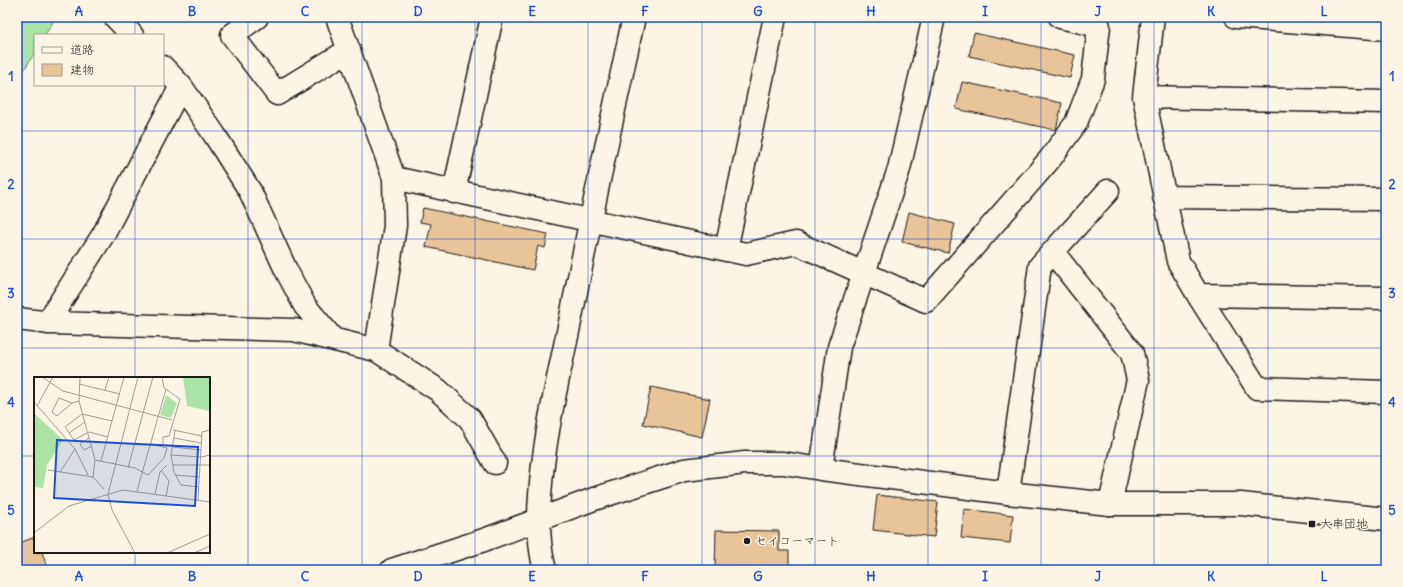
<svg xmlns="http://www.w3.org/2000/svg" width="1403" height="587" viewBox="0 0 1403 587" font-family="Delius,'Klee One',sans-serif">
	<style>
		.green { fill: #ace3a6; stroke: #648061 }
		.building { fill: #e8c499; stroke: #1c1c1c }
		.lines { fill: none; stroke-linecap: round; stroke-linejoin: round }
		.minor-casing { stroke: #1c1c1c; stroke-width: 25 }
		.tertiary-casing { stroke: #1c1c1c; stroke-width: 25 }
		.minor { stroke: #fcf5e5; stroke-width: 22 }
		.tertiary { stroke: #fcf5e5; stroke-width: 22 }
		.grid { fill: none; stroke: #1d4ed8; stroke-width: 1; stroke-opacity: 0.55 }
		.poi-dot { fill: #1c1c1c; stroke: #fcf5e5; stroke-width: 1.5 }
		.labels { text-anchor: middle; stroke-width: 3; stroke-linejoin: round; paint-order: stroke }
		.poi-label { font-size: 12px; fill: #1c1c1c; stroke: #fcf5e5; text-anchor: start }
		.inset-road { fill: none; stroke: #a29e95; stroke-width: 1 }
		.view { fill: #1d4ed8; fill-opacity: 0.15; stroke: #1d4ed8; stroke-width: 2 }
		.inset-edge { fill: none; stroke: #1c1c1c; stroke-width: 2 }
		.neatline { fill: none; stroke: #1d4ed8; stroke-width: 1.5 }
		.grid-label { font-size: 13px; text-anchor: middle; font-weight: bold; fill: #1d4ed8 }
	</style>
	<rect width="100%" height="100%" fill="#fcf5e5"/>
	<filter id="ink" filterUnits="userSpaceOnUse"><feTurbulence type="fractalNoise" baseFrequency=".025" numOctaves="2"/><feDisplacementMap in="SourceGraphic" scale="8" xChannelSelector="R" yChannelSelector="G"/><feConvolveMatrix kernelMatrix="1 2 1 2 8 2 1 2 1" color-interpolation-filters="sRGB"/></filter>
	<g filter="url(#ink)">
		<path class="green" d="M17,17H56L45,35H35V52L17,82Z"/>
		<path class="building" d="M974,33L1075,55L1070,78L969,56Z
			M962,82L1062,103L1056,130L956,109Z
			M423,208L548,234L545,248L538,246L533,270L426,247L431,224L420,222Z
			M909,212L955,224L948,253L902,242Z
			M651,387L710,399L702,437L643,424Z
			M877,495L938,502L934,537L873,530Z
			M964,509L1013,515L1010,543L961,538Z
			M716,530L779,531V551H789V570H715Z
			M35,537V552H42L48,570H17V544Z"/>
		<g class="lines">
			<g class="minor-casing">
				<path id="minor" d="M115,17L132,35
					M257,17L232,35L277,94L349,50
					M337,17L394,178L395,226L376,350
					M1153,17L1144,97L1178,261L1198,295L1257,388L1386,392
					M1236,17L1386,29
					M163,67L181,86L214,134L250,191L286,270L305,306L333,339
					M1144,97L1386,102
					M394,178L746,254L796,243L926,301L1050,159L1076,123L1093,79L1099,26L1060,17
					M454,192L492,17
					M1164,197L1386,199
					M726,250L775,17
					M1053,252L1132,353L1138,380L1110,504
					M1198,295L1386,298
					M17,319L51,323L294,330L376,350L438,390L470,419L495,463
					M47,323L103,235L181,86
					M821,469L839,347L899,169L934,17
					M1008,493L1040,266L1108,191"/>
			</g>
			<g class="tertiary-casing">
				<path id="tertiary" d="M392,570L484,540L594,499L684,470L745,463H783L821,469L1008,493L1110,504H1241L1386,519
					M545,570C538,545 538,521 540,495C544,437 558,379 570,322C590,220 612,119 634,17"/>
			</g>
			<use href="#minor" class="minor"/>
			<use href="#tertiary" class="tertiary"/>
		</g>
	</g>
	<path class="grid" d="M135,17V35M248,17V570M362,17V570M475,17V570M588,17V570M702,17V570M815,17V570M928,17V570M1041,17V570M1154,17V570M1268,17V570M135,85V378M17,131H1386M17,239H1386M17,348H1386M17,456H35M209,456H1386M135,552V570"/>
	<g class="poi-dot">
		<rect x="1308" y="520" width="8" height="8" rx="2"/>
		<circle cx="747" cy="541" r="4"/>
	</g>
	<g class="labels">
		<g class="poi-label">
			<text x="1320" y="528">大串団地</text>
			<text x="755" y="545">セイコーマート</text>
		</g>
	</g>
	<g transform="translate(34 377)">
		<rect width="176" height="176" fill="#fcf5e5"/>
		<path d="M149,0H176V34L153,29ZM132,18L143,26L137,41L126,38ZM0,36L29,63L13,88L9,111L0,110Z" fill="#ace3a6"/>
		<path class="inset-road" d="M8,0L29,14L138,43M46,0L45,24L61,83L59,100M128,0L130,11L146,22L135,59L129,60V70M45,7L86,17M71,13L75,0M0,25L41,72L54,98M38,26L23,39L18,35L25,21L38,26L45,24M3,29L19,0M139,53L168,59M141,54L137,78L140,95L147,108L165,110M35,56L51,45M74,60L55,55L40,63L31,50L48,37L78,44M55,61L46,67L50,73L58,69M140,61L167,66M139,70L167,73M137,78L167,80L176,78M61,83L101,91L114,98L130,81L133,71L117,67M67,84L90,0M139,88H176M94,91L119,0M14,93L59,100L70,112M127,93L135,104L132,119M26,95L41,72M141,98L165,100M103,114L132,12M121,117L126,95L133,88M164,123L168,55L176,53M0,156L35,129L89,113L176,125M101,176L78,133L74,117L104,0M133,176L176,157M160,176L176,169"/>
		<path class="view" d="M23,63L164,70L161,129L20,121Z"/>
		<rect width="176" height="176" class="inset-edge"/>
	</g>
	<rect width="1403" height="587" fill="none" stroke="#fcf5e5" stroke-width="44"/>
	<rect x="34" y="34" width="130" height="52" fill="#fcf5e5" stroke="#a29e95"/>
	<rect x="42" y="47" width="20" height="6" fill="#fcf5e5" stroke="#a29e95"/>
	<text x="70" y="54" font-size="12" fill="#1c1c1c">道路</text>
	<rect x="42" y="64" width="20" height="12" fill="#e8c499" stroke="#a29e95"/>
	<text x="70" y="74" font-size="12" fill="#1c1c1c">建物</text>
	<rect x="22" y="22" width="1359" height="543" class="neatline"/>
	<g class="grid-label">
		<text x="79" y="16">A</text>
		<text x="192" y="16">B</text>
		<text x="305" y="16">C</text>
		<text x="418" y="16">D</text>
		<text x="532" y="16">E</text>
		<text x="645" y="16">F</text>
		<text x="758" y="16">G</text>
		<text x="871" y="16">H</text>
		<text x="985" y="16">I</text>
		<text x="1098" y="16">J</text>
		<text x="1211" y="16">K</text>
		<text x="1324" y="16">L</text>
		<text x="11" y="81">1</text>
		<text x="1392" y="81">1</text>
		<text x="11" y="189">2</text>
		<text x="1392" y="189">2</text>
		<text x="11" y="298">3</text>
		<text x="1392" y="298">3</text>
		<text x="11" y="407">4</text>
		<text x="1392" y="407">4</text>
		<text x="11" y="515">5</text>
		<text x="1392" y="515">5</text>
		<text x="79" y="581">A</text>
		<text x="192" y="581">B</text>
		<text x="305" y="581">C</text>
		<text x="418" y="581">D</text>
		<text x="532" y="581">E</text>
		<text x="645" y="581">F</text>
		<text x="758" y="581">G</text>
		<text x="871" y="581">H</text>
		<text x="985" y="581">I</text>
		<text x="1098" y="581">J</text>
		<text x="1211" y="581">K</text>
		<text x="1324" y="581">L</text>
	</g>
</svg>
